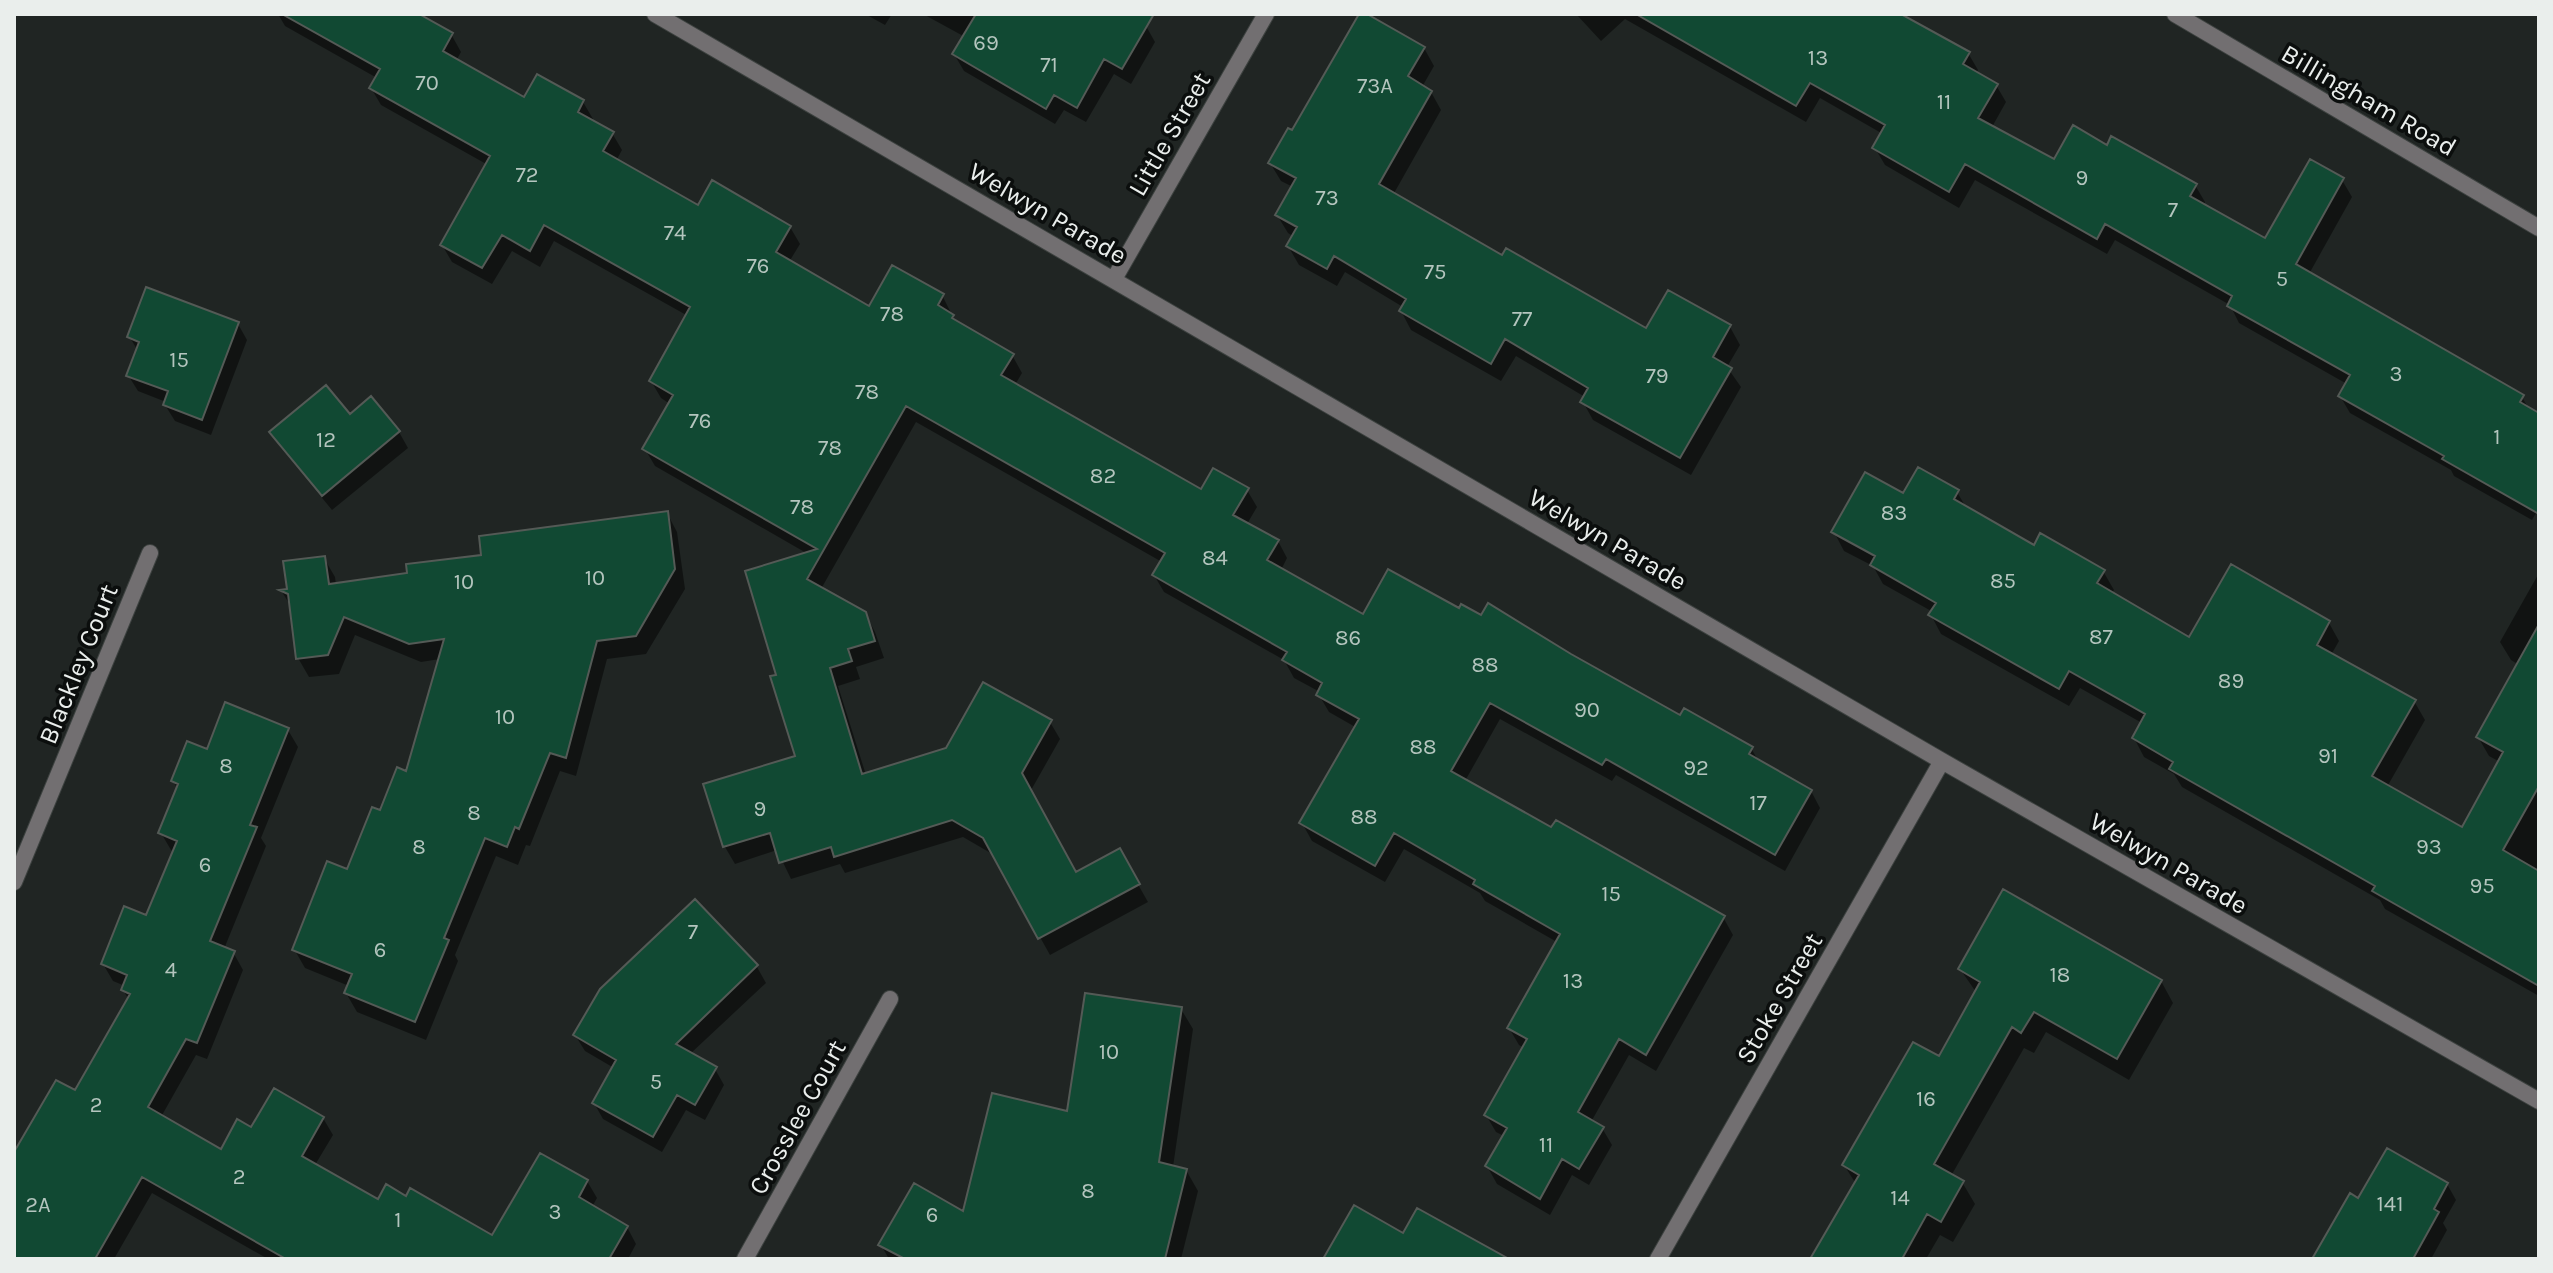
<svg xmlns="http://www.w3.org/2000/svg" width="2553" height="1273" viewBox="0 0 2553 1273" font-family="Karla,sans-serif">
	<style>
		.shadow { fill: #0007 }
		.building { fill: #114933; stroke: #545a56; stroke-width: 2 }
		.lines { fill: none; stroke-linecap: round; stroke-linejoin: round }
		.minor-casing { stroke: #3c413f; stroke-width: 18 }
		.tertiary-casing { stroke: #3c413f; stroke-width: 18 }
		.minor { stroke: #726f71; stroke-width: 16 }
		.tertiary { stroke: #726f71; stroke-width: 16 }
		.labels { text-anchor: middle; stroke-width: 7; stroke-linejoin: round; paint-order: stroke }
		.number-label { font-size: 22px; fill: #b4c5be }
		.street-label { font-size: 26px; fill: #eaeeec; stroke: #0b0e0d }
	</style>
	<rect width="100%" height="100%" fill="#202523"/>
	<path class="shadow" d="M278,14H415L451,34L461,52L456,61L525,99L583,102L593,119L592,121L612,133L622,150L616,161L699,208L790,227L800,244L789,262L870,308L942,295L956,323L1012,355L1022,373L1015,385L1202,491L1247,490L1257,507L1247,524L1278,541L1287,558L1281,570L1363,616L1460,610L1570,656L1681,717L1751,748L1759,762L1811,791L1820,808L1785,871L1616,775L1612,781L1500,719L1465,781L1552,830L1723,917L1733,935L1656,1071L1629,1055L1591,1122L1602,1128L1612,1145L1589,1185L1572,1175L1550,1215L1497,1184L1487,1166L1504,1136L1496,1132L1486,1115L1524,1048L1519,1045L1509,1028L1557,942L1485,901L1480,893L1404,849L1385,882L1312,841L1302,823L1357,728L1329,712L1319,695L1320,692L1294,678L1284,660L1164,592L1154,575L1162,562L916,422L821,589L865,613L875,632L884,658L856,667L860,679L838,686L866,775L1050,722L1060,739L1030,792L1075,875L1119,851L1148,902L1050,955L994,855L963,837L845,873L840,864L791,879L777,850L735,864L725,847L706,786L797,757L779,676L808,554L655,466L645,449L670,404L661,398L651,381L688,316L554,241L540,267L512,251L492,284L452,262L442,245L488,165L381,105L371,88L377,78L285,26Z
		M865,14H892L885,25Z
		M923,14H1134L1146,26L1155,42L1131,84L1114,74L1086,122L1064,110L1055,124L964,71L954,54L965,37Z
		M1361,14L1424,48L1434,66L1422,87L1431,92L1441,110L1393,195L1503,258L1647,331L1730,327L1740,345L1727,367L1741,387L1691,475L1593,420L1583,402L1585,397L1516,356L1501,381L1411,330L1401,311L1403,307L1345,272L1337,286L1299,265L1288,246L1294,237L1288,233L1277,215L1293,187L1281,181L1270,163L1293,133Z
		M1576,14H1897L1968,53L1978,70L1976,74L1996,85L2006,102L1992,127L2055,162L2107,147L2195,185L2205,202L2204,206L2266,241L2342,180L2352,197L2309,274L2522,397L2530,411L2539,415V508L2532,520L2454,476L2451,470L2350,413L2340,396L2347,384L2239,323L2230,305L2115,240L2107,254L1975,180L1959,208L1885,165L1875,148L1883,134L1820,98L1806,122L1625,19L1601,41Z
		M238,324L247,340L211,435L175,421L165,405L166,402L138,391L128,375L138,351L129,336Z
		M371,399L399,432L408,448L332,510L281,448L272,433L350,417Z
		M1957,492L1967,509L2035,548L2103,571L2114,590L2111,594L2190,640L2329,623L2339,641L2331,655L2414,701L2425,720L2387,787L2463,830L2500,762L2489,756L2478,737L2519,665L2511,660L2500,642L2539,573V996L2385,909L2380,900L2182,787L2174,774L2144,757L2134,738L2142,723L2080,688L2069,706L1941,634L1931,615L1933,612L1883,584L1873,566L1844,551L1834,532L1904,496Z
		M667,513L677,532L685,589L646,654L607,659L576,776L560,771L530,846L526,845L518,865L496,856L455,955L458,961L426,1040L357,1012L346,993L349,986L305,968L294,949L348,872L381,812L408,773L440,659L421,662L355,635L339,674L309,677L298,658L292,608L282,592L289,591L324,558L335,577L336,585L410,575Z
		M288,730L298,747L261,838L266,846L224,949L233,952L243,970L207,1059L196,1055L161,1117L222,1152L252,1129L323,1118L333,1135L315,1165L379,1201L407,1199L493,1238L587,1181L597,1198L592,1207L627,1227L636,1244L628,1259H268L152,1193L114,1259H14V1156L76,1093L129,1000L123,990L125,986L113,981L103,964L147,918L174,852L171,850L161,833L178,790L173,781L208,752Z
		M695,902L757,967L766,983L690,1054L715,1069L724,1085L705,1120L686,1110L662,1152L603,1119L594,1103L614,1068L585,1051L575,1035Z
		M1960,969L2161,981L2173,1003L2129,1080L2046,1032L2034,1053L2024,1048L1951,1176L1962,1182L1975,1204L1953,1242L1940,1235L1926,1259H1813L1856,1184L1844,1165L1940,1059L1976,992Z
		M1181,1009L1193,1029L1173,1167L1186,1170L1198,1191L1181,1259H889L881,1245L964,1214Z
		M2447,1184L2456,1200L2443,1223L2447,1230L2431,1259H2315L2359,1201Z"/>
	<path class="building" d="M282,14H419L453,33L443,51L524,97L537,74L584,100L578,112L614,132L603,151L698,205L712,180L791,226L776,252L869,306L892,265L944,294L938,305L954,315L952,318L1014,354L1001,375L1201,489L1213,468L1249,488L1233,515L1279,540L1267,560L1363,614L1388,569L1459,608L1461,604L1481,615L1488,603L1571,654L1680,715L1684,708L1753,747L1749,754L1812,790L1775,855L1606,759L1602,765L1490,703L1451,771L1551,827L1556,820L1725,916L1646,1055L1619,1039L1578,1112L1604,1127L1579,1169L1562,1159L1540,1199L1485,1166L1507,1128L1484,1115L1527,1039L1507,1028L1560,934L1473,884L1475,880L1394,833L1375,866L1299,823L1359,719L1316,695L1322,683L1282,660L1287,652L1152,575L1165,553L906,406L807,579L866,612L875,641L848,649L852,661L830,668L862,774L946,748L983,682L1052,720L1022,773L1076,872L1120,848L1140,884L1038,939L983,838L952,820L834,857L831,847L779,863L770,833L723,847L703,784L795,756L770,676L776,675L745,571L817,549L642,449L673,395L649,381L690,307L544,225L530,251L502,235L482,268L440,245L490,156L369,88L380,69Z
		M976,14H1154L1122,69L1104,59L1077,108L1054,95L1046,109L952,54Z
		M1359,14H1367L1425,47L1408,76L1432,91L1379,184L1502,255L1506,248L1646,328L1668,290L1731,325L1713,357L1732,368L1680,458L1580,402L1588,388L1505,339L1491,364L1399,311L1406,299L1334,256L1327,269L1286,246L1297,227L1275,215L1296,178L1268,163L1288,128L1292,130Z
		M1636,14H1901L1970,52L1963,64L1998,84L1978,118L2054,159L2073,125L2107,145L2111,136L2197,184L2190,196L2265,238L2310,159L2344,178L2296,264L2524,395L2520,402L2539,413V514L2442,459L2444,456L2338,396L2350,375L2227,306L2232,296L2105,224L2097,239L1965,164L1949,192L1872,148L1885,125L1810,83L1796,106Z
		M146,287L239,322L202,420L163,405L168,391L126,376L139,342L127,337Z
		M326,385L350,414L371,396L400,431L322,496L269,432Z
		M1918,467L1959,490L1954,499L2034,545L2040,533L2105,570L2097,583L2189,637L2231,564L2330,621L2317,645L2416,700L2372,776L2462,827L2503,752L2476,737L2539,624V786L2503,850L2539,871V986L2372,891L2375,886L2169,769L2173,762L2132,738L2145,714L2069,671L2059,689L1928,615L1936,603L1870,565L1875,556L1831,532L1865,472L1903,493Z
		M668,511L675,569L636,636L597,641L566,758L550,753L519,829L515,827L507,847L485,838L444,938L449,940L415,1022L344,993L352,974L292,950L327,861L347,869L372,807L380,810L397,767L406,771L444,639L409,644L344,617L328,655L296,659L288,594L279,590L287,589L283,561L325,556L329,584L407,573L406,564L481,555L479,536Z
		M225,702L289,728L250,825L257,827L210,941L235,951L197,1043L186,1039L148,1107L221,1149L237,1119L251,1127L274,1088L324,1117L302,1156L378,1199L386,1184L406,1196L410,1188L492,1235L540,1153L588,1180L579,1197L628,1226L609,1259H286L142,1177L95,1259H14V1152L56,1080L75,1090L130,994L121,990L127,975L101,964L124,906L146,915L177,841L158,833L178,784L171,781L187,741L207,749Z
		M2003,889L2162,980L2117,1059L2034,1012L2021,1033L2012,1027L1934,1164L1964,1181L1941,1222L1927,1214L1902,1259H1810L1859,1175L1842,1165L1913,1042L1939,1056L1980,982L1958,969Z
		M695,899L758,965L676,1044L717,1067L695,1105L677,1095L653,1137L592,1103L616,1060L573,1035L600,989Z
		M1085,993L1182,1007L1159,1162L1187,1169L1165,1259H905L878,1245L914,1183L963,1211L992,1093L1067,1111Z
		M2387,1148L2448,1183L2434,1209L2439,1212L2413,1259H2312L2350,1193L2358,1198Z
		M1354,1205L1403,1233L1417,1208L1509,1259H1323Z"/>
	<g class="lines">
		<g class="minor-casing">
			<path id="minor" d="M655,14L1942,761L2539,1101
				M1114,279L1266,14
				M14,882L150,553
				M745,1259L890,999
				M1658,1259L1942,761"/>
		</g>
		<g class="tertiary-casing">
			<path id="tertiary" d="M2175,14L2539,228"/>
		</g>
		<use href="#minor" class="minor"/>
		<use href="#tertiary" class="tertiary"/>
	</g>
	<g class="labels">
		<g class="number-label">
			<text x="986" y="50">69</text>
			<text x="1818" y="65">13</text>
			<text x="1049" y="72">71</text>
			<text x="427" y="90">70</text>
			<text x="1375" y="93">73A</text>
			<text x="1944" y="109">11</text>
			<text x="527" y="182">72</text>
			<text x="2082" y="185">9</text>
			<text x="1327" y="205">73</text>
			<text x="2173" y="217">7</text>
			<text x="675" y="240">74</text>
			<text x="758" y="273">76</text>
			<text x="1435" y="279">75</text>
			<text x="2282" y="286">5</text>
			<text x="892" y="321">78</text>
			<text x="1522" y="326">77</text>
			<text x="179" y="367">15</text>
			<text x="2396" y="381">3</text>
			<text x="1657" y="383">79</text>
			<text x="867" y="399">78</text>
			<text x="700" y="428">76</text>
			<text x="2497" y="444">1</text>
			<text x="326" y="447">12</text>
			<text x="830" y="455">78</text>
			<text x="1103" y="483">82</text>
			<text x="802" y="514">78</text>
			<text x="1894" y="520">83</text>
			<text x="1215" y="565">84</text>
			<text x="595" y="585">10</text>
			<text x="2003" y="588">85</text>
			<text x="464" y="589">10</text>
			<text x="2101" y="644">87</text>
			<text x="1348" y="645">86</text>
			<text x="1485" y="672">88</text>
			<text x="2231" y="688">89</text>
			<text x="1587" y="717">90</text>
			<text x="505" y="724">10</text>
			<text x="1423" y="754">88</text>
			<text x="2328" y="763">91</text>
			<text x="226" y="773">8</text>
			<text x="1696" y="775">92</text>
			<text x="1758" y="810">17</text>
			<text x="760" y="816">9</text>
			<text x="474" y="820">8</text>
			<text x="1364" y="824">88</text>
			<text x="419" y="854">8</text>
			<text x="2429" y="854">93</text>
			<text x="205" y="872">6</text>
			<text x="2482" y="893">95</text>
			<text x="1611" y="901">15</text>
			<text x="693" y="939">7</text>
			<text x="380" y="957">6</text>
			<text x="171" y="977">4</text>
			<text x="2060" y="982">18</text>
			<text x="1573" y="988">13</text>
			<text x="1109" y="1059">10</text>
			<text x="656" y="1089">5</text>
			<text x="1926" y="1106">16</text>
			<text x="96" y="1112">2</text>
			<text x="1546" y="1152">11</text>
			<text x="239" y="1184">2</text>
			<text x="1088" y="1198">8</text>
			<text x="1900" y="1205">14</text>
			<text x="2390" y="1211">141</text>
			<text x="38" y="1212">2A</text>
			<text x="555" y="1219">3</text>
			<text x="932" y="1222">6</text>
			<text x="398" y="1227">1</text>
		</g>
		<g class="street-label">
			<text transform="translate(2369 100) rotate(30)" y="9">Billingham Road</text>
			<text transform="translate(1169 134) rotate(-60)" y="9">Little Street</text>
			<text transform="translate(1048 213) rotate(30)" y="9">Welwyn Parade</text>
			<text transform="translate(1608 539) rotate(30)" y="9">Welwyn Parade</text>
			<text transform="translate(78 664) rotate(-68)" y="9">Blackley Court</text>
			<text transform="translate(2169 863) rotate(30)" y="9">Welwyn Parade</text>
			<text transform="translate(1779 998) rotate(-60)" y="9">Stoke Street</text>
			<text transform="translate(797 1117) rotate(-61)" y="9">Crosslee Court</text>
		</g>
	</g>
	<rect width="2553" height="1273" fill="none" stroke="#eaeeec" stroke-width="32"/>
</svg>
